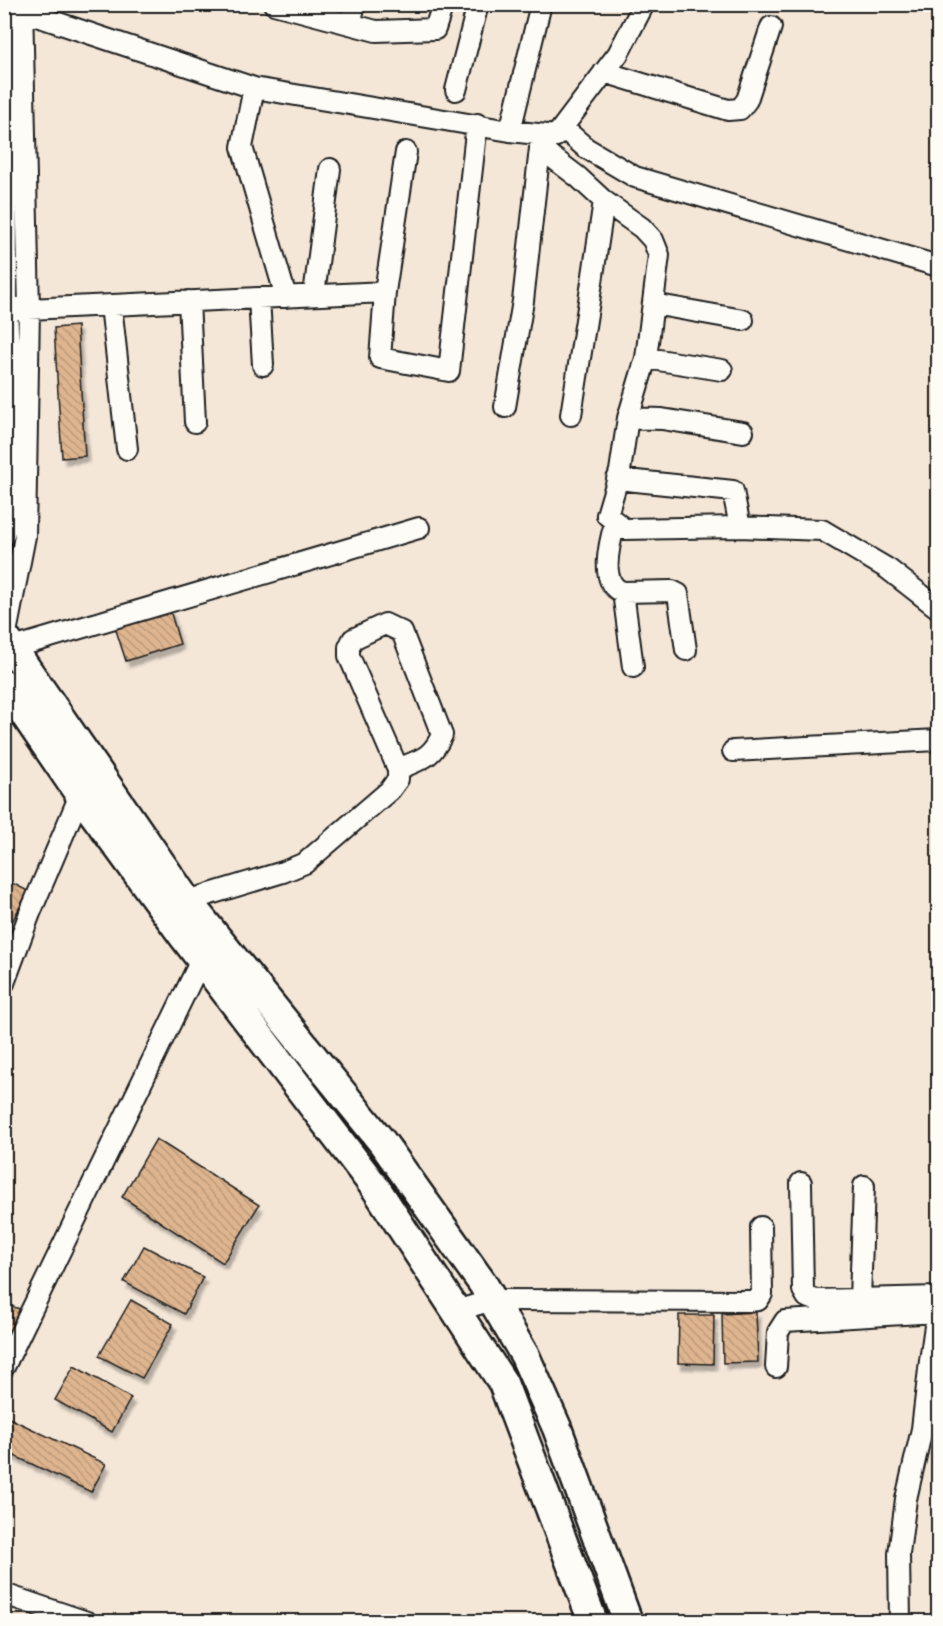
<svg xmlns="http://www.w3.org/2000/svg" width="943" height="1626" viewBox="0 0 943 1626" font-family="Dekko,sans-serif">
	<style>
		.building { fill: url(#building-back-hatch); stroke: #1c1c1c; stroke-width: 1.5; filter: url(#shadow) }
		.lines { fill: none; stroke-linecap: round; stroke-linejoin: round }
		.minor-casing { stroke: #1c1c1c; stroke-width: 24 }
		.highway-casing { stroke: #1c1c1c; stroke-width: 33 }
		.minor { stroke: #fdfcf7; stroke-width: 20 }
		.highway { stroke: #fdfcf7; stroke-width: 28 }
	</style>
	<defs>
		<pattern id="building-back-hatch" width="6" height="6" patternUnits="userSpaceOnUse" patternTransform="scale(1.5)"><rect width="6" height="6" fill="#deb58f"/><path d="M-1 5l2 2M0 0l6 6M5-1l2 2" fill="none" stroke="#be9b7b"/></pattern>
		<filter id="shadow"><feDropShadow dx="3.5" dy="6" stdDeviation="1.5" flood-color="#0004"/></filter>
	</defs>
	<rect width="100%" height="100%" fill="#f4e7d8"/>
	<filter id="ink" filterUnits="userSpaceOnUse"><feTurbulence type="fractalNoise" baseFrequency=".0167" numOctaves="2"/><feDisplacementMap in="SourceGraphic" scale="12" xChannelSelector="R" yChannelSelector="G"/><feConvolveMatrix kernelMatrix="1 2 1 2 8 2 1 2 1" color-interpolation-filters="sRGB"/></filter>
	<g filter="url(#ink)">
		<path class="building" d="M77,326L85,456L62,458L54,328Z
			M170,610L180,644L126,661L115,627Z
			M4,879L28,891L4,937Z
			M156,1139L259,1205L223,1263L122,1197Z
			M144,1246L203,1277L184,1314L124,1282Z
			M131,1300L173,1324L142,1378L99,1356Z
			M4,1304L20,1309L4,1350Z
			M756,1312L758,1362L723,1363L722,1314Z
			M679,1315H714L713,1364L678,1363Z
			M74,1366L131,1398L112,1432L55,1400Z
			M9,1418L106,1464L91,1492L4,1451V1427Z"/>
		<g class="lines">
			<g class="minor-casing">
				<path id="minor" d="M274,4L376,31L435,29L443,4
					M6,9L22,11L254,88L510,131L556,136L618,54L644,4
					M350,24L355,4
					M604,72L728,110L740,109L747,100L771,27
					M254,88L242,147L286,297
					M456,90L478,4
					M563,128L586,148L635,177L938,266
					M510,131L541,4
					M540,148L578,177L604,201L592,282L571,415
					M604,201L642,228L653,240L659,255L646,358L628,418L620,471L607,515L624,529L740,527L822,530L888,569L938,608
					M385,292L406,152
					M314,295L330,169
					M259,298L263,365
					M189,301L195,422
					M653,304L743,320
					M111,305L127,449
					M7,307L29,309L385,292L380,358L449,371L477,124
					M646,358L722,370
					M505,407L523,301L541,139
					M628,418L662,419L743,432
					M617,479L733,491L740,527
					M615,523C610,541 598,585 623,592L672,591L678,594L686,650
					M4,535L9,516L14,471L7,307L6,4
					M623,592L633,667
					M4,643L25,536L29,309L22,4
					M13,648L419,528
					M733,751L938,740
					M187,901L283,872L305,863L390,790L398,779V769L349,656V647L353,639L385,624L402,632L442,735C431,759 421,759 398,769
					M4,983L30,913L80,795
					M801,1183L803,1290L807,1297L816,1300L938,1297
					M860,1299L864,1186
					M456,1311L492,1300L750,1301L758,1300L762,1294L761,1227
					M4,1367L201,960
					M776,1367L778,1332L785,1321L937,1312
					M4,1594L87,1622
					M900,1622L899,1554L906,1499L922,1429L930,1361L938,1305"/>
			</g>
			<g class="highway-casing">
				<path id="highway" d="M4,636L184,897L382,1142L483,1284L525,1356L557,1428L628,1622
					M4,684L80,795L184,937L377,1190L503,1383L593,1622"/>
			</g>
			<use href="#minor" class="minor"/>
			<use href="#highway" class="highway"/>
		</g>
	</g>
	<rect width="943" height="1626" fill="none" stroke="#fdfcf7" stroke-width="24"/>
	<rect x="12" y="12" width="919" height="1602" fill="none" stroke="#1c1c1c" stroke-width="2" filter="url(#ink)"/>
</svg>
